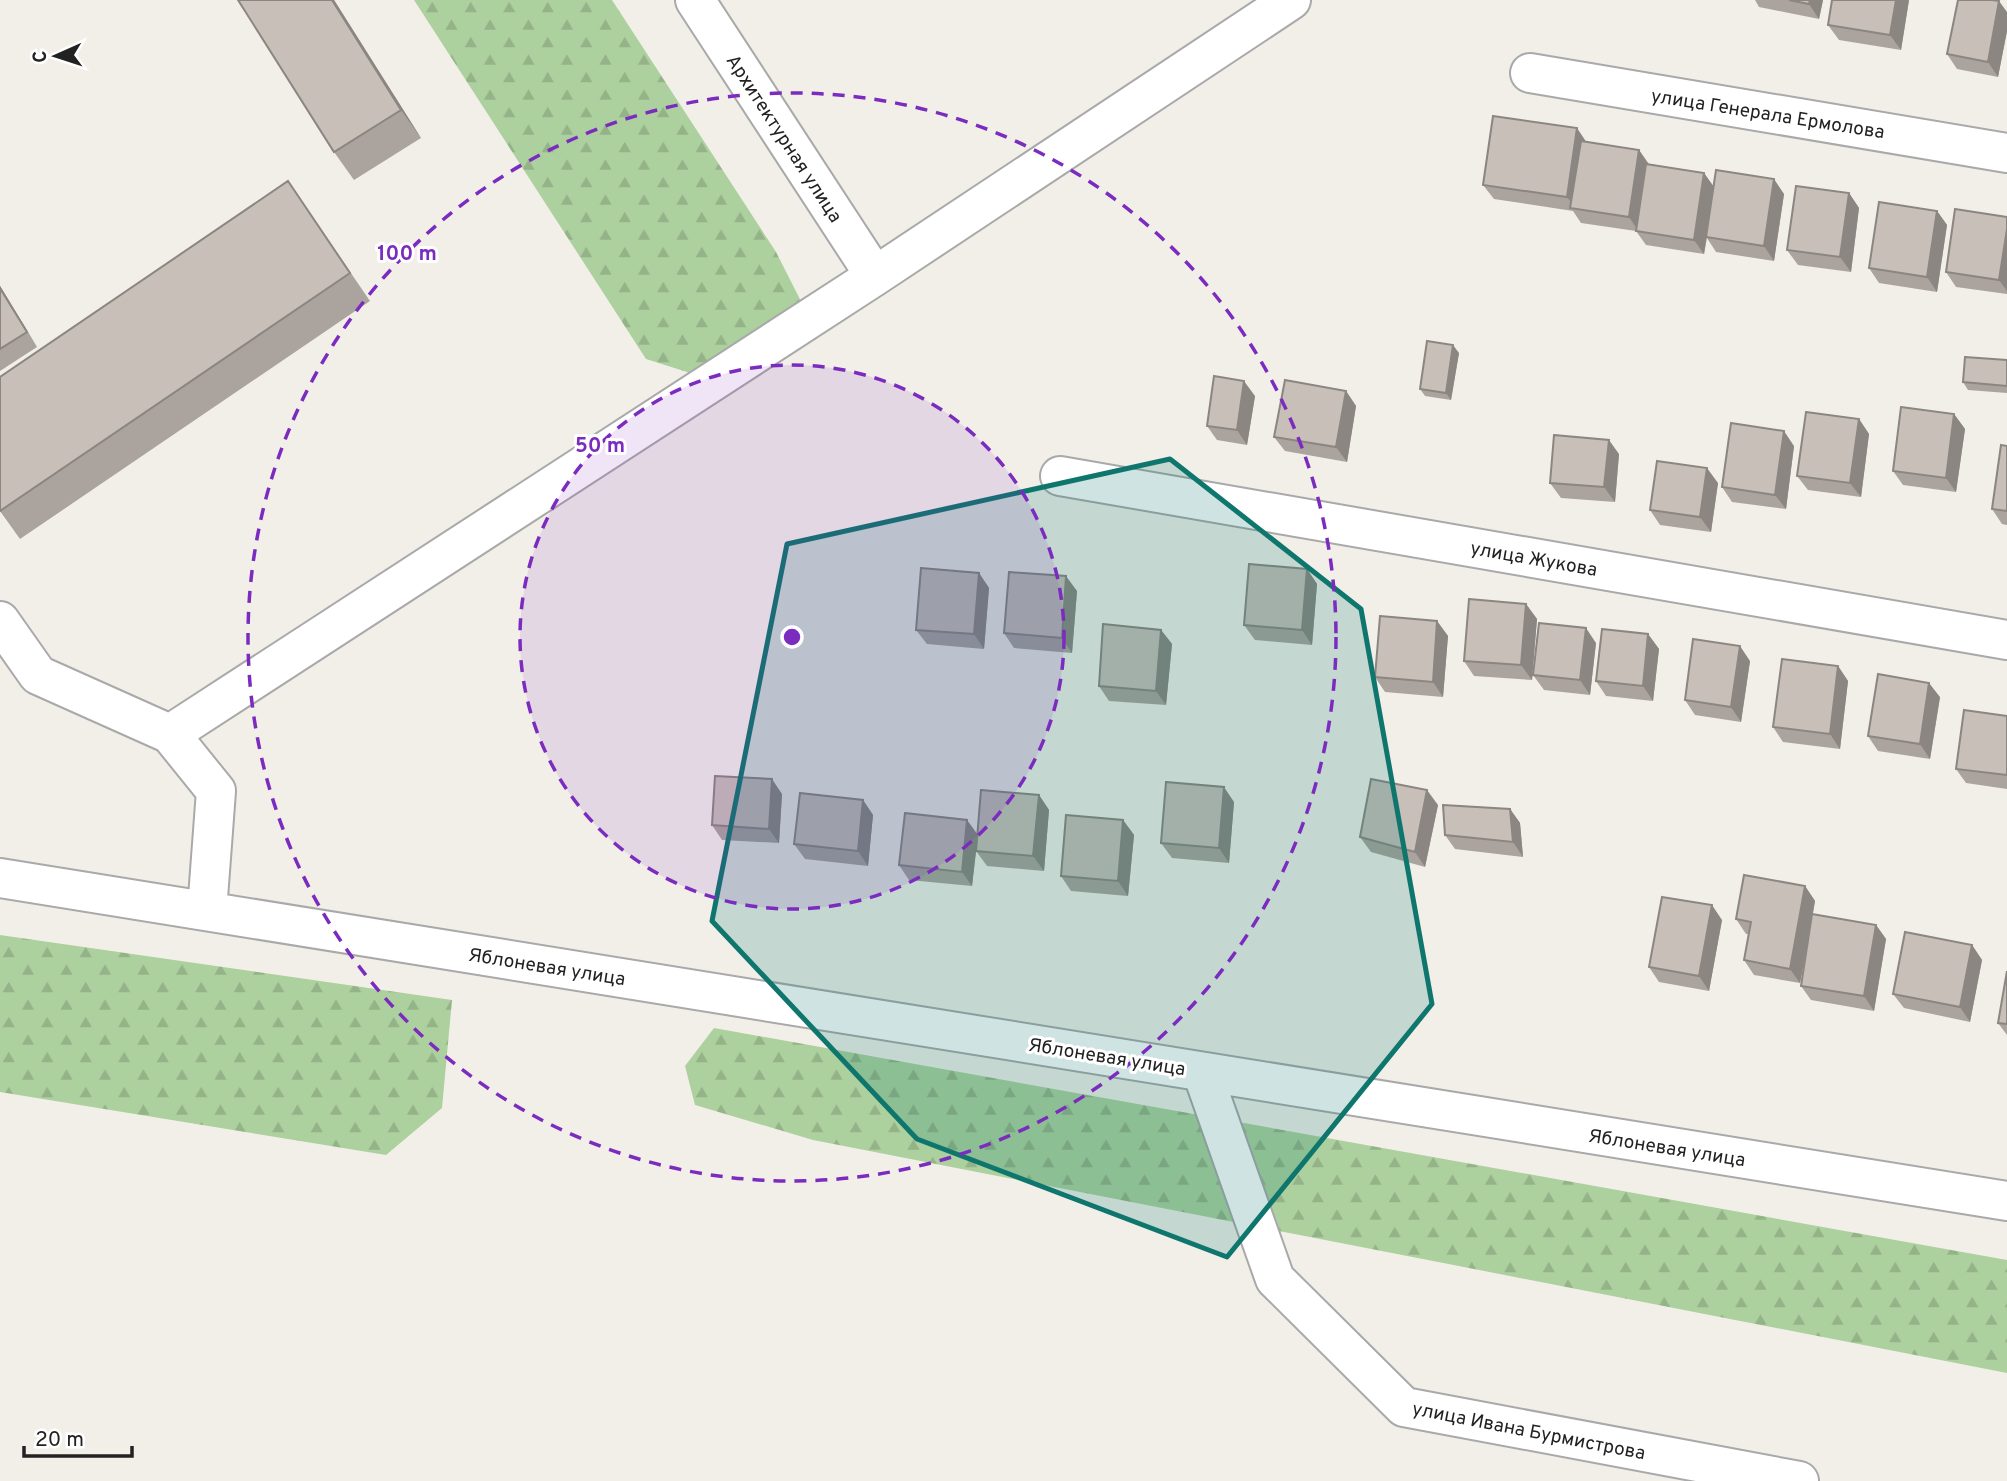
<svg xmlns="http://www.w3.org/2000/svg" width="2007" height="1481" viewBox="0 0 2007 1481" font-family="Overpass,sans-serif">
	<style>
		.forest { fill: url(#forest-firs) }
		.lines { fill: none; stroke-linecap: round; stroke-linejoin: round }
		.minor-casing { stroke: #a9a9a9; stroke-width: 42 }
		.minor { stroke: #fff; stroke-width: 38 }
		.wall { fill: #aba49e }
		.shaded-wall { fill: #8b8681 }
		.building { fill: #c7bfb8; stroke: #8b8681; stroke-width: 2 }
		.marked { fill: #0f766e; fill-opacity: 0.2; stroke: #0f766e; stroke-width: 5; stroke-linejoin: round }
		.ring { fill: none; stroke: #7b2cbf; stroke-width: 3.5; stroke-dasharray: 12 9 }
		.labels { text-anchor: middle; stroke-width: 6; stroke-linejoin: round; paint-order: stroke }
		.street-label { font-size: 19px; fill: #222; stroke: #fff }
		.centre { fill: #7b2cbf; stroke: #fff; stroke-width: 3.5 }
		.ring-label { font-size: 21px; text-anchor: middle; font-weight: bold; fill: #7b2cbf; stroke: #fff; stroke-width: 6; stroke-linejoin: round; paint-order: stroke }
	</style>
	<defs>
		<pattern id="forest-firs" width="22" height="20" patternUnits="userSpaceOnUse" patternTransform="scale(1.75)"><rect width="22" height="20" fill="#add19e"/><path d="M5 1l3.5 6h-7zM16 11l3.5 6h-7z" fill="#95b388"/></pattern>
	</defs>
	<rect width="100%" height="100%" fill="#f2efe9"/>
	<path class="forest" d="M414,0H612L776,252L809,317L706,378L646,359Z
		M0,935L452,1000L442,1108L386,1155L0,1092Z
		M714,1028L2007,1260V1373L813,1140L695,1105L685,1066Z"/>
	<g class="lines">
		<g class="minor-casing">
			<path id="minor" d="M695,0L875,276
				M1530,73L2007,153
				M1060,476L2007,640
				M0,621L38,675L170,734L216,791L207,911
				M170,734L875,276L1291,0
				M0,878L2007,1201
				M1202,1072L1275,1279L1404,1407L1799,1481"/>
		</g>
		<use href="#minor" class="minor"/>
	</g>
	<path class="wall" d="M334,0L421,138L354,180L334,152Z
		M1755,0H1823L1819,19L1759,7Z
		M1909,0L1901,50L1839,40L1828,25Z
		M2007,12V31L1998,77L1957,69L1947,54Z
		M1587,142L1639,150L1649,164L1704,173L1713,186L1784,194L1774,261L1716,252L1707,238L1704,254L1646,245L1636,231L1581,223L1573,211L1494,199L1483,185Z
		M288,181L370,301L20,539L0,511Z
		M1849,193L1859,208L1851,272L1798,265L1787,250Z
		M1937,211L1947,225L1937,292L1879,283L1869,268Z
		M2007,217V294L1956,287L1946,272Z
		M0,286L37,347L0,371Z
		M1459,353L1451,400L1425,396L1420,389Z
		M2007,360V393L1968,390L1963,382Z
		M1346,391L1356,406L1347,462L1285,451L1274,437Z
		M1255,396L1247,445L1217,440L1207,426Z
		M1954,414L1965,429L1956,492L1903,485L1893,471Z
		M1859,419L1869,434L1861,497L1808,490L1797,476Z
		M1794,446L1786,509L1732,502L1722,487Z
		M2007,446V525L2002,524L1992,509Z
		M1619,454L1615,502L1561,498L1550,483Z
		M1718,483L1711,532L1660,525L1650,510Z
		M1307,569L1317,584L1312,645L1255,640L1244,625Z
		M979,573L989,588L984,649L927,644L916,630Z
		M1077,591L1072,653L1014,648L1004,633Z
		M1526,604L1537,619L1532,680L1474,676L1464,661Z
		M1437,621L1448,636L1443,697L1385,692L1375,677Z
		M1161,630L1172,644L1166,705L1109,701L1099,686Z
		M1648,634L1659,649L1653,701L1606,696L1596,681Z
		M1596,643L1590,695L1544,690L1533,675Z
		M1750,661L1741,722L1695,715L1685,700Z
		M1838,666L1848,681L1840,749L1783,742L1773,727Z
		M1940,697L1930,759L1878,751L1868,736Z
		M2007,716V789L1966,783L1956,769Z
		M782,794L779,843L722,840L712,825Z
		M1039,795L1049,810L1044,871L987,866L976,851L977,840L972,886L909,880L899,865L978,835Z
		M863,800L873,815L868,866L805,859L794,844Z
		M1234,802L1229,863L1172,858L1161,843Z
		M1438,805L1425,867L1371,852L1360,837Z
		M1510,809L1520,823L1523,857L1455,849L1445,835Z
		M1123,820L1134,835L1128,896L1071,891L1061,876Z
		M1805,886L1815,901L1813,914L1876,925L1886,939L1874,1011L1811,1000L1801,986L1805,960L1800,983L1754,975L1744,960L1748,934H1746L1736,919Z
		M1722,920L1709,991L1659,982L1649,967Z
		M1972,945L1982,960L1970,1022L1904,1008L1893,994Z
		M2007,971V1035L1998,1023Z"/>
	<path class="shaded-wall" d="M332,0H334L421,138L401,110Z
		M1810,0H1823L1819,19L1809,4Z
		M1896,0H1909L1901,50L1890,35Z
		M1999,1L2007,12V31L1998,77L1988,62Z
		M1577,128L1587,143L1576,209L1567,197Z
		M1639,150L1649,165L1639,232L1629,217Z
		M1704,173L1714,187L1704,254L1694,240Z
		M1774,179L1784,194L1774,261L1764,246Z
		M1849,193L1859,208L1851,272L1840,257Z
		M1937,211L1947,225L1937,292L1927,277Z
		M2007,229V291L1999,280Z
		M0,286L37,347L0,288Z
		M1453,345L1459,353L1451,400L1446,393Z
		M1244,381L1255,396L1247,445L1237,430Z
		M1346,391L1356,406L1347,462L1336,447Z
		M1954,414L1965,429L1956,492L1946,478Z
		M1859,419L1869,434L1861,497L1850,483Z
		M1784,431L1794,446L1786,509L1775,495Z
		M1609,440L1619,454L1615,502L1604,487Z
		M1707,468L1718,483L1711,532L1700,517Z
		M1307,569L1317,584L1312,645L1302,630Z
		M979,573L989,588L984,649L974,634Z
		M1066,576L1077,591L1072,653L1062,638Z
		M1526,604L1537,619L1532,680L1521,665Z
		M1437,621L1448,636L1443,697L1433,682Z
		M1586,628L1596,643L1590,695L1580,680Z
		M1161,630L1172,644L1166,705L1156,691Z
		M1648,634L1659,649L1653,701L1643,686Z
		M1740,646L1750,661L1741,722L1731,707Z
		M1838,666L1848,681L1840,749L1830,734Z
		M1929,683L1940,697L1930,759L1920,744Z
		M772,779L782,794L779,843L769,829Z
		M1224,787L1234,802L1229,863L1219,848Z
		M1427,790L1438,805L1425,867L1415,852Z
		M1039,795L1049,810L1044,871L1033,856Z
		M863,800L873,815L868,866L858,851Z
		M1510,809L1520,823L1523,857L1513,842Z
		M967,820L978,835L972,886L962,872Z
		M1123,820L1134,835L1128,896L1118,881Z
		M1805,886L1815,901L1800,983L1790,969Z
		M1712,905L1722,920L1709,991L1699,976Z
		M1876,925L1886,939L1874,1011L1864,996Z
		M1972,945L1982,960L1970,1022L1960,1007Z"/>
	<path class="building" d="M238,0H332L401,110L334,152Z
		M1789,0H1810L1809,4Z
		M1832,0H1896L1890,35L1828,25Z
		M1958,0H1992L1999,1L1988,62L1947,54Z
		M1493,116L1577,128L1567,197L1483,185Z
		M1581,141L1639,150L1629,217L1570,208Z
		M1646,164L1704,173L1694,240L1636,231Z
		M1716,170L1774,179L1764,246L1706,237Z
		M288,181L350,273L0,511V377Z
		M1796,186L1849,193L1840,257L1787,250Z
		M1879,202L1937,211L1927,277L1869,268Z
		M1955,209L2007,217V229L1999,280L1946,272Z
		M0,288L27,332L0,349Z
		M1427,341L1453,345L1446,393L1420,389Z
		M1965,357L2007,360V386L1963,382Z
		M1214,376L1244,381L1237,430L1207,426Z
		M1285,380L1346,391L1336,447L1274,437Z
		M1901,407L1954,414L1946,478L1893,471Z
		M1806,412L1859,419L1850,483L1797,476Z
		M1731,423L1784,431L1775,495L1722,487Z
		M1554,435L1609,440L1604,487L1550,483Z
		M2001,445L2007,446V511L1992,509Z
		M1657,461L1707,468L1700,517L1650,510Z
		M1249,564L1307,569L1302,630L1244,625Z
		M921,568L979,573L974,634L916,630Z
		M1009,572L1066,576L1062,638L1004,633Z
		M1469,599L1526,604L1521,665L1464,661Z
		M1380,616L1437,621L1433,682L1375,677Z
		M1539,623L1586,628L1580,680L1533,675Z
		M1103,624L1161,630L1156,691L1099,686Z
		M1602,629L1648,634L1643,686L1596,681Z
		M1693,639L1740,646L1731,707L1685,700Z
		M1782,659L1838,666L1830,734L1773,727Z
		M1878,674L1929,683L1920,744L1868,736Z
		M1964,710L2007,716V775L1956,769Z
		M715,776L772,779L769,829L712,825Z
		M1371,779L1427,790L1415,852L1360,837Z
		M1166,782L1224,787L1219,848L1161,843Z
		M981,790L1039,795L1033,856L976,851Z
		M800,793L863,800L858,851L794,844Z
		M1443,805L1510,809L1513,842L1445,835Z
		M905,813L967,820L962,872L899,865Z
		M1066,815L1123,820L1118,881L1061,876Z
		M1744,875L1805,886L1790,969L1744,960L1751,922L1736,919Z
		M1662,897L1712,905L1699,976L1649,967Z
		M1812,914L1876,925L1864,996L1801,986Z
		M1905,932L1972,945L1960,1007L1893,994Z
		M2007,971V1024L1998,1023Z"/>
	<path class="marked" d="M1170,459L1361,609L1432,1004L1227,1257L917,1139L712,921L787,544Z"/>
	<circle cx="792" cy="637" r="272" fill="#7b2cbf" fill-opacity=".12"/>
	<g class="ring">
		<circle cx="792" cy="637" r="272"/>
		<circle cx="792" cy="637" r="544"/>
	</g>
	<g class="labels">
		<g class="street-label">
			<text transform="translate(1768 113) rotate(9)" y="7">улица Генерала Ермолова</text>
			<text transform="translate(785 138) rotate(57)" y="7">Архитектурная улица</text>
			<text transform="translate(1534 558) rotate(10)" y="7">улица Жукова</text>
			<text transform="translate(547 966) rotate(9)" y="7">Яблоневая улица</text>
			<text transform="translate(1107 1056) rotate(9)" y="7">Яблоневая улица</text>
			<text transform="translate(1667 1147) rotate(9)" y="7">Яблоневая улица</text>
			<text transform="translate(1529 1430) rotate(11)" y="7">улица Ивана Бурмистрова</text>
		</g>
	</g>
	<circle cx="792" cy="637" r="10" class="centre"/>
	<g class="ring-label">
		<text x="407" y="260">100 m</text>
		<text x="600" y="452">50 m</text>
	</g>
	<g transform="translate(56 56) rotate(267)" stroke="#ffffff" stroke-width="5" paint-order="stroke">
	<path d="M0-5L12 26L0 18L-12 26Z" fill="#222222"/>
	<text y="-10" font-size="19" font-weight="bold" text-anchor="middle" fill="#222222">С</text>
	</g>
	<path d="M24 1446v10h108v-10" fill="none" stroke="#222222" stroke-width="3.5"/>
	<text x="35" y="1446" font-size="21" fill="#222222" stroke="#ffffff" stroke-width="5" paint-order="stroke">20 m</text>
</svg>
